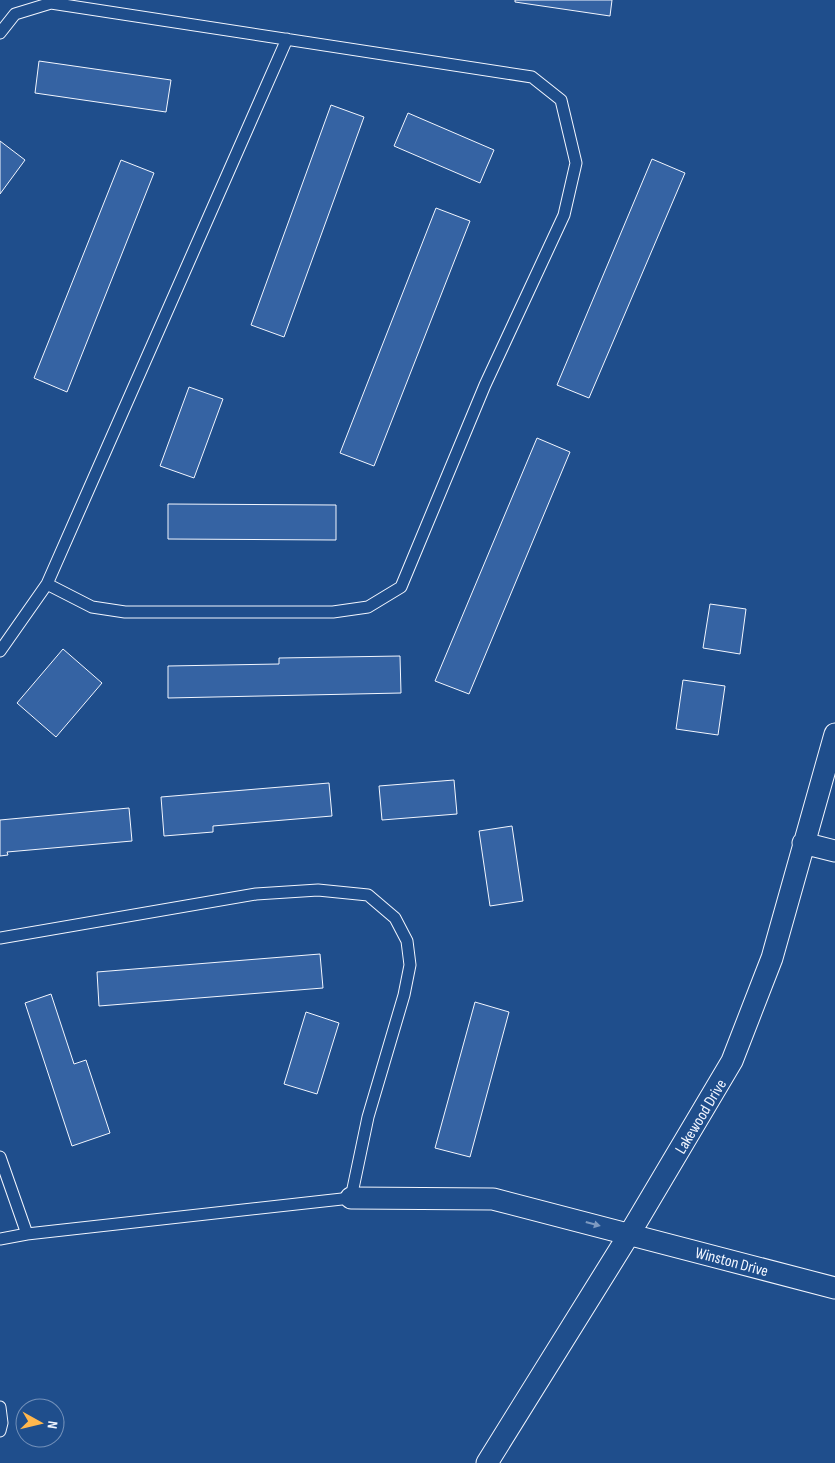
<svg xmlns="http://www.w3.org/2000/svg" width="835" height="1463" viewBox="0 0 835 1463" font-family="'Sofia Sans Condensed',sans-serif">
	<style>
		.building { fill: #3563a3; stroke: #f2f6ff }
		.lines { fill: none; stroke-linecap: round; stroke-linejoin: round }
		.lane-casing { stroke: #f2f6ff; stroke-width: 13 }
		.street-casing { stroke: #f2f6ff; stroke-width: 23 }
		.lane { stroke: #1f4e8c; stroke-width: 11 }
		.street { stroke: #1f4e8c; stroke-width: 21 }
		.oneway { fill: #7e9ac0 }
		.labels { text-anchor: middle; stroke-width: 4; stroke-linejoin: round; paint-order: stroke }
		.street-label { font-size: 16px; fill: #f2f6ff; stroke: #1f4e8c }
	</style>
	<rect width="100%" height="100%" fill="#1f4e8c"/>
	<path class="building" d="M515,0H612L610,16L515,2Z
		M39,61L171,80L166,112L35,93Z
		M331,105L364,117L284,337L251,325Z
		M408,113L494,150L480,183L394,146Z
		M0,141L25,160L0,194Z
		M652,159L685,173L589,398L557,385Z
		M121,160L154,173L67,392L34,378Z
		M436,208L470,221L374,466L340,453Z
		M189,387L223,399L194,478L160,466Z
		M537,438L570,452L469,694L435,681Z
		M168,504L336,505V540L168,539Z
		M710,604L746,609L740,654L703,648Z
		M63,649L102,683L56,737L17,703Z
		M400,656L401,693L168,698V666L279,664V658Z
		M683,680L725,686L718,735L676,729Z
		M454,780L457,814L382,820L379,786Z
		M329,783L332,816L213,826V832L164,836L161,797Z
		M129,808L132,841L7,852L8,855L0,856V820Z
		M512,826L523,901L490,906L479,831Z
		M320,954L323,988L99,1006L97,972Z
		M51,994L74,1064L86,1060L110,1133L72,1146L25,1003Z
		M475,1002L509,1012L470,1157L435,1148Z
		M306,1012L339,1023L317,1094L284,1084Z"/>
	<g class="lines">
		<g class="lane-casing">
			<path id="lane" d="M0,33L15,14L51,3L532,77L561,100L576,163L564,215L485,385L401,587L368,607L333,612H125L92,607L47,584L0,651
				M47,584L287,39
				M0,938L256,894L318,890L368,895L395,918L407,941L410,965L404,995L368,1117L351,1198L27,1234L0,1239
				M0,1157L27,1234
				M0,1407L2,1423L0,1431"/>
		</g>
		<g class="street-casing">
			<path id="street" d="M803,843L835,851
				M351,1198L493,1199L835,1288
				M487,1463L630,1233L732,1061L772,958L835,734"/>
		</g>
		<use href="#lane" class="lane"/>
		<use href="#street" class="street"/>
	</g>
	<defs><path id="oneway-solid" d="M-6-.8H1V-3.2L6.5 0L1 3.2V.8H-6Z" transform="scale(1.25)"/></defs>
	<use class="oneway" href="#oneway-solid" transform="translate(593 1224) rotate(15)"/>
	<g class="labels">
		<g class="street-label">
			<text transform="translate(700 1116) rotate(-59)" y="6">Lakewood Drive</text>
			<text transform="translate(732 1261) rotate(15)" y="6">Winston Drive</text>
		</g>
	</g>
	<g transform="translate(40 1423) rotate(98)"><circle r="24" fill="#1f4e8c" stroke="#7391ba"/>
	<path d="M0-4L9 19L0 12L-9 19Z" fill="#ffb74d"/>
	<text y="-8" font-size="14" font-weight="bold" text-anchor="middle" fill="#f2f6ff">N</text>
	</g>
</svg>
